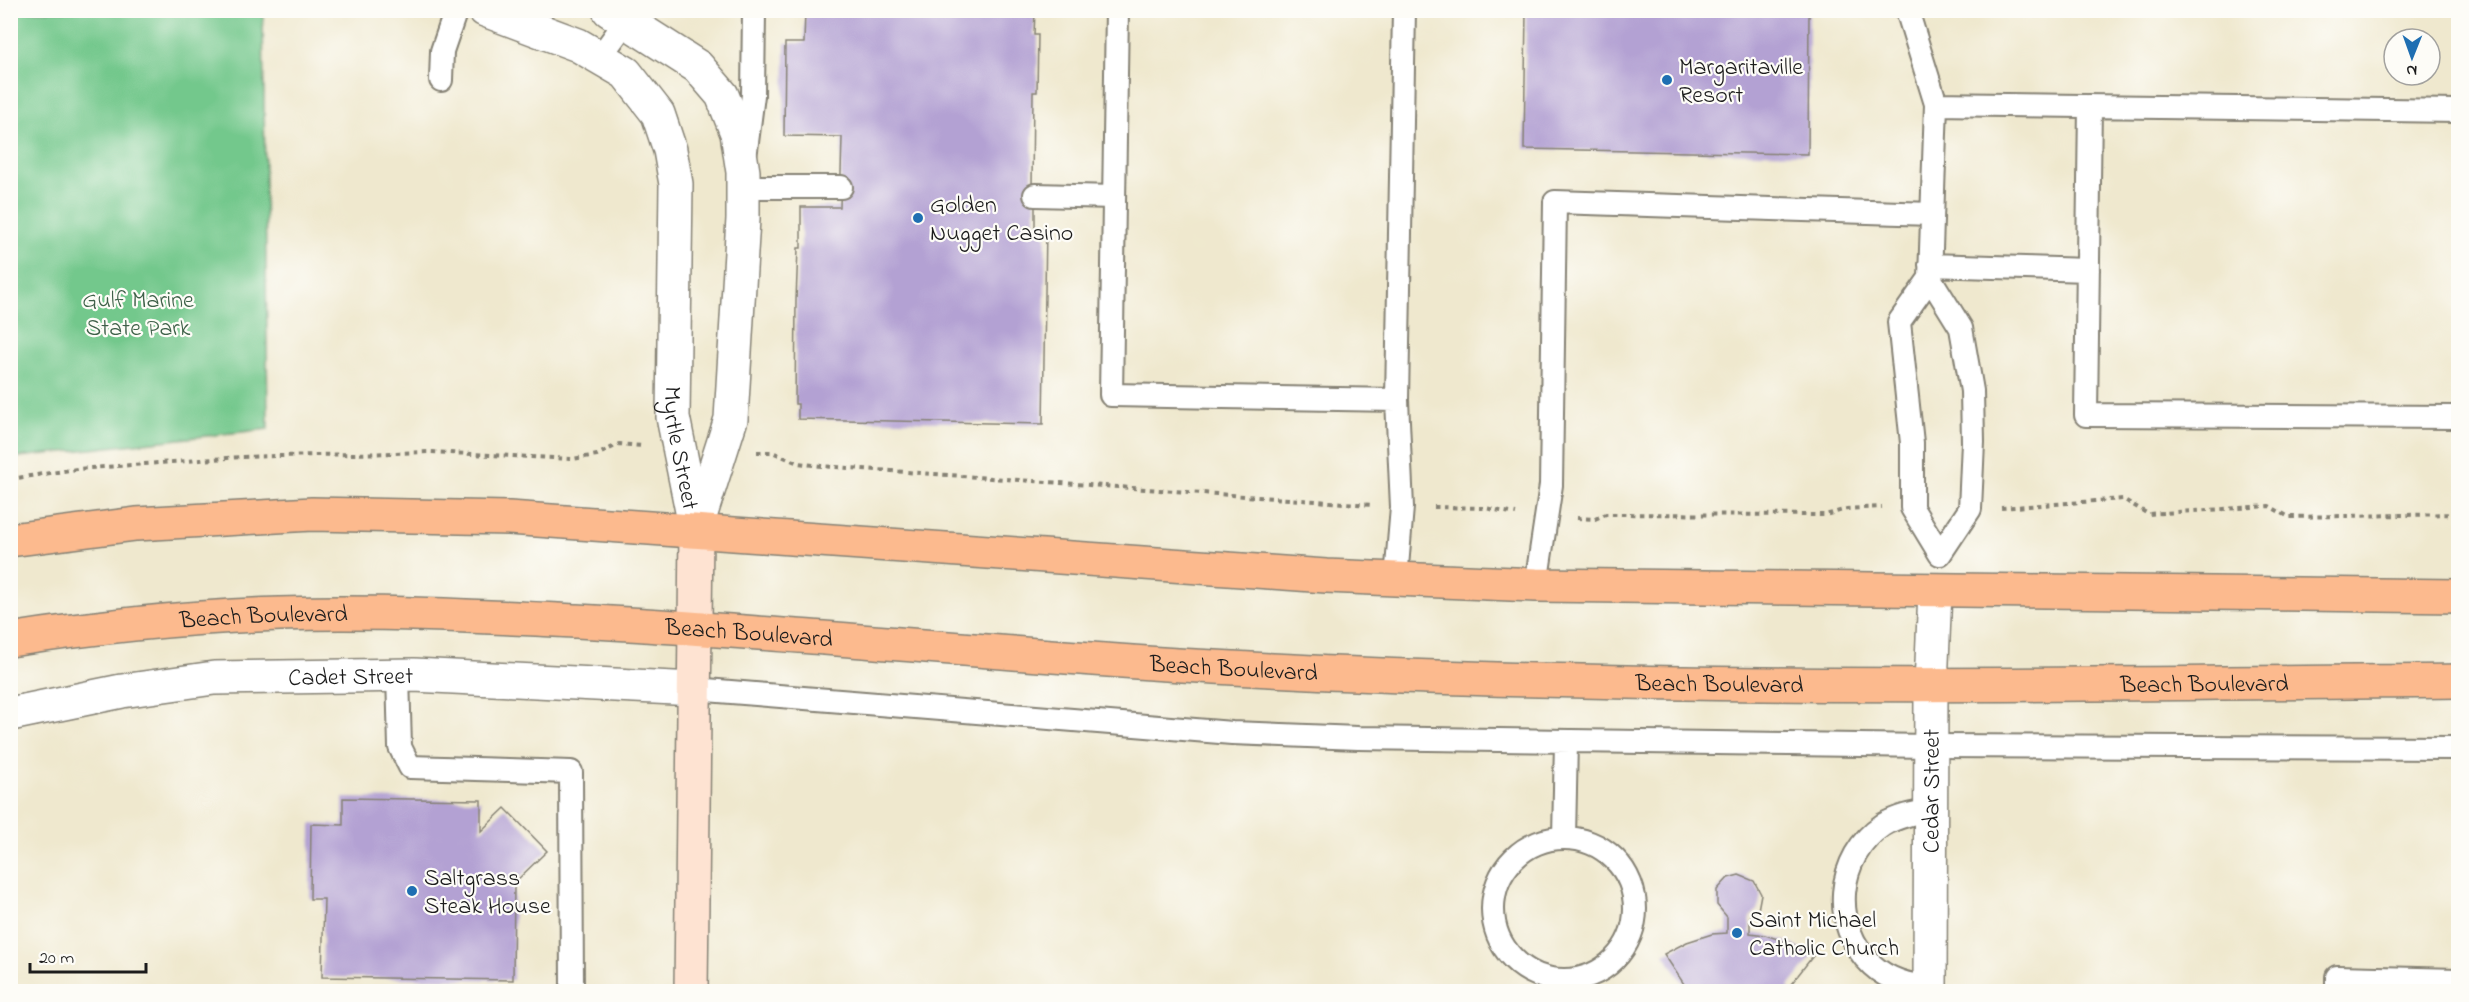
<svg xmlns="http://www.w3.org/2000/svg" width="2469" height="1002" viewBox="0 0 2469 1002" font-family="'Indie Flower',sans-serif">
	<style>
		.green { fill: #73c88c; stroke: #487254; stroke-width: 1.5 }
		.building { fill: #b3a1d3 }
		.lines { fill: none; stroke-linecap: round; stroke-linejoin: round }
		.service-casing { stroke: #868275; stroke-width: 26 }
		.minor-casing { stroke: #868275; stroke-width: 36 }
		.secondary-casing { stroke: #868275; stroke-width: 36 }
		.primary-casing { stroke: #868275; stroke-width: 36 }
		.path { stroke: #868275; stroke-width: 4; stroke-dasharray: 4.5 4.5; stroke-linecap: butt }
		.service { stroke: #fff; stroke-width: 22 }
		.minor { stroke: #fff; stroke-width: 33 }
		.secondary { stroke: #fee3d2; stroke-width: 33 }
		.primary { stroke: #fcba8e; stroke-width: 33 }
		.poi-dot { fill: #1f6fb2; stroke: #fdfcf7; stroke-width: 2 }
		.labels { text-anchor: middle; stroke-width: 4.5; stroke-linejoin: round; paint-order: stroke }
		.poi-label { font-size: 24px; fill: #1c1c1c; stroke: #fdfcf7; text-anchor: start }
		.park-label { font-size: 24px; fill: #3f6149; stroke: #fdfcf7 }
		.street-label { font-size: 24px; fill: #1c1c1c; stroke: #fdfcf7 }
	</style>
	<rect width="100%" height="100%" fill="#fdfcf7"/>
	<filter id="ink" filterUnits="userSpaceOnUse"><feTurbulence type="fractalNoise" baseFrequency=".0167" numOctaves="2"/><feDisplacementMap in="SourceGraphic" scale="12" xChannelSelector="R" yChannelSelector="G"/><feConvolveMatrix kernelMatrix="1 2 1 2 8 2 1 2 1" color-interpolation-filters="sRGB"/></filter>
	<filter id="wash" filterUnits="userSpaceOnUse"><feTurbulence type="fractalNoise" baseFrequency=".008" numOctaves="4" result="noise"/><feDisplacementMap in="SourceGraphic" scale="24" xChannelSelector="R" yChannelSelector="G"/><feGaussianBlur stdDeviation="1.35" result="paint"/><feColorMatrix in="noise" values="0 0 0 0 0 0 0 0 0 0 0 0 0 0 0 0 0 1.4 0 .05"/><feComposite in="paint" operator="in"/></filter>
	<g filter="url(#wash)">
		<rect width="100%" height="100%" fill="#efe8ce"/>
		<path class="green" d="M10,11H263L268,429L11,458Z"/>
		<g id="blocks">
			<path class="building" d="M805,10H1035L1034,35H1038L1037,92H1033L1032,187L1035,195V228H1046L1043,424L798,419V404H795L796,300L798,248H801V207H840L842,137L784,136L785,43H804Z
				M1526,10H1809L1808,154L1524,149Z
				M343,798L481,800V831L505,808L547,851L514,883L513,980L322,977L324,899H310L311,824L343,825Z
				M1739,875L1754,881L1761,894L1758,910L1750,917V933L1765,935L1790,943L1813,956L1788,988L1792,992H1679L1686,987L1664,954L1687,942L1712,934L1727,933V917L1717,905V890L1728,878Z"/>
		</g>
	</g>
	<g filter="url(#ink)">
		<use href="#blocks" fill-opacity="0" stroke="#868275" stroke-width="1.5"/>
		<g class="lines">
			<g class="service-casing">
				<path id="service" d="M1117,10L1111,395L1397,400
					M1907,10L1936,104
					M600,57L634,10
					M441,80L442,51L456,10
					M2090,106L2086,415L2458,417
					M746,150L753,95L754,10
					M743,187H841
					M1035,195L1114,197
					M1930,265L2088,270
					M1930,278L1899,322L1912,443V508L1940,554L1970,509L1973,442L1972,391L1961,328L1930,278L1936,104L2458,111
					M1396,579L1402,507L1397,400L1404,10
					M1536,585L1551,485L1555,202L1932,214
					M398,675L400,747L410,767L571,772L572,992
					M694,689L1232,733L1358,738L1931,746L2458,748
					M1564,838L1566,741
					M1493 909a71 71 0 1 1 142 0a71 71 0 1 1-142 0Z
					M1930,988C1909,985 1888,980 1872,965C1830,926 1836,856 1883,825C1898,816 1915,813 1931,810
					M2337,992V977L2458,980"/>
			</g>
			<g class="minor-casing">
				<g id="minor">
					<path id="s1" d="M485,10L578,45L626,73L658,114L670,150L676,184L673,417L696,531"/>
					<path d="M609,10L698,67L722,95L737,133L743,172V219L731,419L697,526"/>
					<path id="s2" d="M10,714L122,691L214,678L414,675L694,689"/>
					<path id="s3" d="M1930,992L1931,686L1935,591"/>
				</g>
			</g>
			<g class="secondary-casing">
				<path id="secondary" d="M691,992L696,531"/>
			</g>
			<g class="primary-casing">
				<g id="primary">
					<path d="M10,540L136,524L312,514L509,518L1326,576L1536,585L2458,596"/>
					<path id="s4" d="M10,640C100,626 190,617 280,614C379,611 477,616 576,621C789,632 1001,655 1215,667C1629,691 2044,685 2458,681"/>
				</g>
			</g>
			<path class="path" d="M757,452H772L798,463L821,466L1372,505
				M10,479L77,469L241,457L430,452L573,459L597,455L619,444L642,446
				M1434,507L1485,508L1516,514
				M2001,508L2123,499L2148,514L2269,506L2289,517L2458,514
				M1577,518L1595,519L1606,514L1825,515L1847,509L1882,507"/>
			<use href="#service" class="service"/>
			<use href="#minor" class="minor"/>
			<use href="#secondary" class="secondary"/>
			<use href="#primary" class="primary"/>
		</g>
	</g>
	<g class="poi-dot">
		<circle cx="1667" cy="80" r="6"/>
		<circle cx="918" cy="218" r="6"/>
		<circle cx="412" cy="891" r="6"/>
		<circle cx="1737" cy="933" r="6"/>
	</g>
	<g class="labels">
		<g class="poi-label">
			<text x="1679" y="74">Margaritaville<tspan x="1679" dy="28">Resort</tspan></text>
			<text x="930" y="212">Golden<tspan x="930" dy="28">Nugget Casino</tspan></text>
			<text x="424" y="885">Saltgrass<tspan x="424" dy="28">Steak House</tspan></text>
			<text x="1749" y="927">Saint Michael<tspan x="1749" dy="28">Catholic Church</tspan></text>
		</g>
		<g class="park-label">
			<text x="138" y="307">Gulf Marine<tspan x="138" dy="28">State Park</tspan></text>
		</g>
		<g class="street-label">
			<text dy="8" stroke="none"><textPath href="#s1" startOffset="544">Myrtle Street</textPath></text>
			<text dy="8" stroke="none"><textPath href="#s4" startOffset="255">Beach Boulevard</textPath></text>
			<text dy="8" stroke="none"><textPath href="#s4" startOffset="741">Beach Boulevard</textPath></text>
			<text dy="8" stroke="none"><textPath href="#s4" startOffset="1227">Beach Boulevard</textPath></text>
			<text dy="8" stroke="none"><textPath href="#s2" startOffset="344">Cadet Street</textPath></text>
			<text dy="8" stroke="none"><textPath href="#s4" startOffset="1713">Beach Boulevard</textPath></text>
			<text dy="8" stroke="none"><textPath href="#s4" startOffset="2198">Beach Boulevard</textPath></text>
			<text dy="8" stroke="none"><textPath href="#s3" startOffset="201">Cedar Street</textPath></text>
		</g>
	</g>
	<rect width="2469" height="1002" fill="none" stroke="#fdfcf7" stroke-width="36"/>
	<g transform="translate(2412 57) rotate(181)"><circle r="28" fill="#fdfcf7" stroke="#a3a29f" stroke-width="1.5"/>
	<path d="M0-4.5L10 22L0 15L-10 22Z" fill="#1f6fb2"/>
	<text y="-9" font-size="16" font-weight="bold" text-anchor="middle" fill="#1c1c1c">N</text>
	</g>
	<path d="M30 963v9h116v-9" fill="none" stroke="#1c1c1c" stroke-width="3"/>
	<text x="39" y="963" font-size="18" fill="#1c1c1c" stroke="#fdfcf7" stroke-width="4.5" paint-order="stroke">20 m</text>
</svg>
